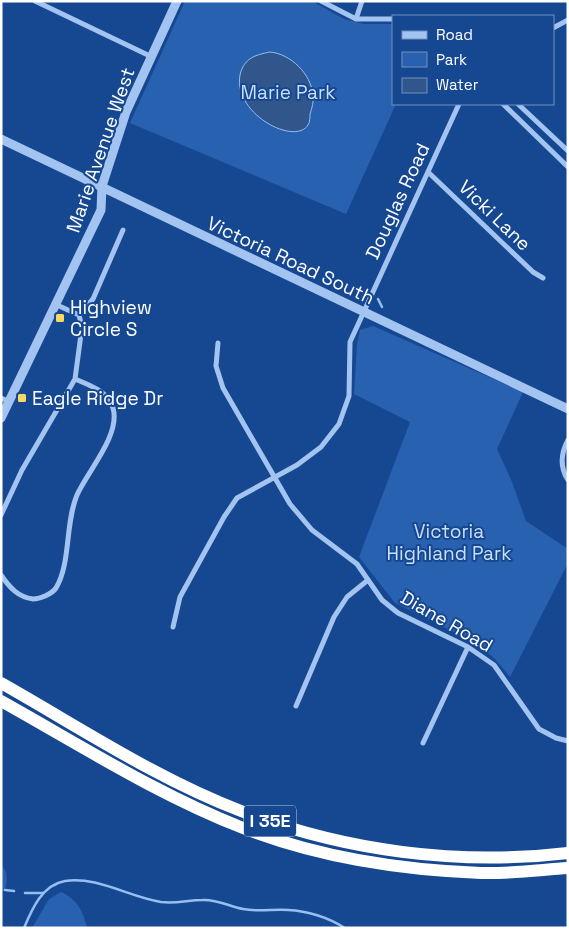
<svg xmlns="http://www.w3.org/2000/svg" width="569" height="929" viewBox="0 0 569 929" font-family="'Space Grotesk',sans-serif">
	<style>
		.green { fill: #2861b0 }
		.water { fill: #31568c; stroke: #96bef3 }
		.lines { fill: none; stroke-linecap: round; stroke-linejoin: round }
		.stream { stroke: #96bef3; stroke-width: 2.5 }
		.minor { stroke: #a3c4f1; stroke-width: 5 }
		.tertiary { stroke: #a3c4f1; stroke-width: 9 }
		.motorway { stroke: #fff; stroke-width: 12 }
		.poi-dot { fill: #ffd763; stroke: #164892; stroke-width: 2 }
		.labels { text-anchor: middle; stroke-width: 4; stroke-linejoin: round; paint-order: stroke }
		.shield { fill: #164892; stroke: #b9c8de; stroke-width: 1 }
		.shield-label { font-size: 18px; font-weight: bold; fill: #fff }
		.park-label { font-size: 19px; fill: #cadffc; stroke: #164892 }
		.street-label { font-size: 19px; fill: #fff; stroke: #164892 }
		.poi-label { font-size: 19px; fill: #fff; stroke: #164892; text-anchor: start }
	</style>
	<rect width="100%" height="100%" fill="#164892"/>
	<path class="green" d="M185,1H312L344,19L364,24H393V104H396L346,214L130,123Z
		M373,326L523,392L497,449L512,482L526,521L568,549V563L510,677L494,658L474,642L395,603L359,557L410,422L354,394L357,344L360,330Z
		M1,865C9,872 7,882 5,890L1,892Z
		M61,892C77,899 83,911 87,928H32L49,899Z"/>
	<path class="water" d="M270,52C291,54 311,74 313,95C314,101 312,108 310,114C310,117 310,122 308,125C295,146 233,114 240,75C244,58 255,55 270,52Z"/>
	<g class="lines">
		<path class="stream" d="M378,299L382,307
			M5,890L14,891
			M25,893H43
			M24,928C32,909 42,885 65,881C97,876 129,897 161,902C176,904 188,900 202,900C217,899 228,906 243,909C258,912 273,909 288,910C309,911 327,917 345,928"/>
		<path class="minor" d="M35,1L150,56
			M321,1L356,19H393
			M356,19L362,1
			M553,28L568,20
			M503,104L568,167
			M518,104L568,151
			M428,172L533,272L543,278
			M57,305L79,315
			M218,343L216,366L223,388L290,504L312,530L357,564L382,600L398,613L468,647L494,665L539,729L556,738L568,741
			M1,398L10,402
			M568,440C561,453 559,466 568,480
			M1,515L22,470L75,379L82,327L79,315L93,299L123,230
			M1,575C10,588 18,597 33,599C40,599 52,594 56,588C71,563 65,523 77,495C87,472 121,435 113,408C108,391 89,385 75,379
			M173,627L180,597L224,517L237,498L297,465L321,447L339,424L349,396L350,342L459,104
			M296,706L334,617L347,597L368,580
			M423,743L468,647"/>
		<path class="tertiary" d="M1,139L568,409
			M1,418L101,210L102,186L126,112L177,1"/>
		<path class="motorway" d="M1,683C79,727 157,779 241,811C343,851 459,866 568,853
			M1,701C80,745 158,795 243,828C317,857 401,870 481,873C509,874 539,870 568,868"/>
	</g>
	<g class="poi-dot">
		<rect x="55" y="313" width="10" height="10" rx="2.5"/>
		<rect x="17" y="393" width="10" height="10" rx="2.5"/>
	</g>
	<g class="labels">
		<rect class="shield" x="244" y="805.5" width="52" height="31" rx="4"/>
		<g class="shield-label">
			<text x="270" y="827">I 35E</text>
		</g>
		<g class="park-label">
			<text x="288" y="99">Marie Park</text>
			<text x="449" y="538">Victoria<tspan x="449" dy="22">Highland Park</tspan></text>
		</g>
		<g class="street-label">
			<text transform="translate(100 150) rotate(-71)" y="7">Marie Avenue West</text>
			<text transform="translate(397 201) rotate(-65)" y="7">Douglas Road</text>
			<text transform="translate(495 215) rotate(44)" y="7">Vicki Lane</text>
			<text transform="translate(291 260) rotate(25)" y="7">Victoria Road South</text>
			<text transform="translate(447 621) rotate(30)" y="7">Diane Road</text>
		</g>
		<g class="poi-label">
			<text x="70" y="314">Highview<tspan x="70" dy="22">Circle S</tspan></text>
			<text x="32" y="405">Eagle Ridge Dr</text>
		</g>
	</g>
	<rect width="569" height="929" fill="none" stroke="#ffffff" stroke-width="5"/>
	<rect x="392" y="15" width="162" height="90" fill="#164892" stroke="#7391be"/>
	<rect x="402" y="31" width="25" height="8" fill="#a3c4f1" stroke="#7391be"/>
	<text x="436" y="40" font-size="15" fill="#ffffff">Road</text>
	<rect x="402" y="52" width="25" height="15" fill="#2861b0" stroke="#7391be"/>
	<text x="436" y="65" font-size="15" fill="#ffffff">Park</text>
	<rect x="402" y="78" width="25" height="15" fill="#31568c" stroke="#7391be"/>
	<text x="436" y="90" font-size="15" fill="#ffffff">Water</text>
</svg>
